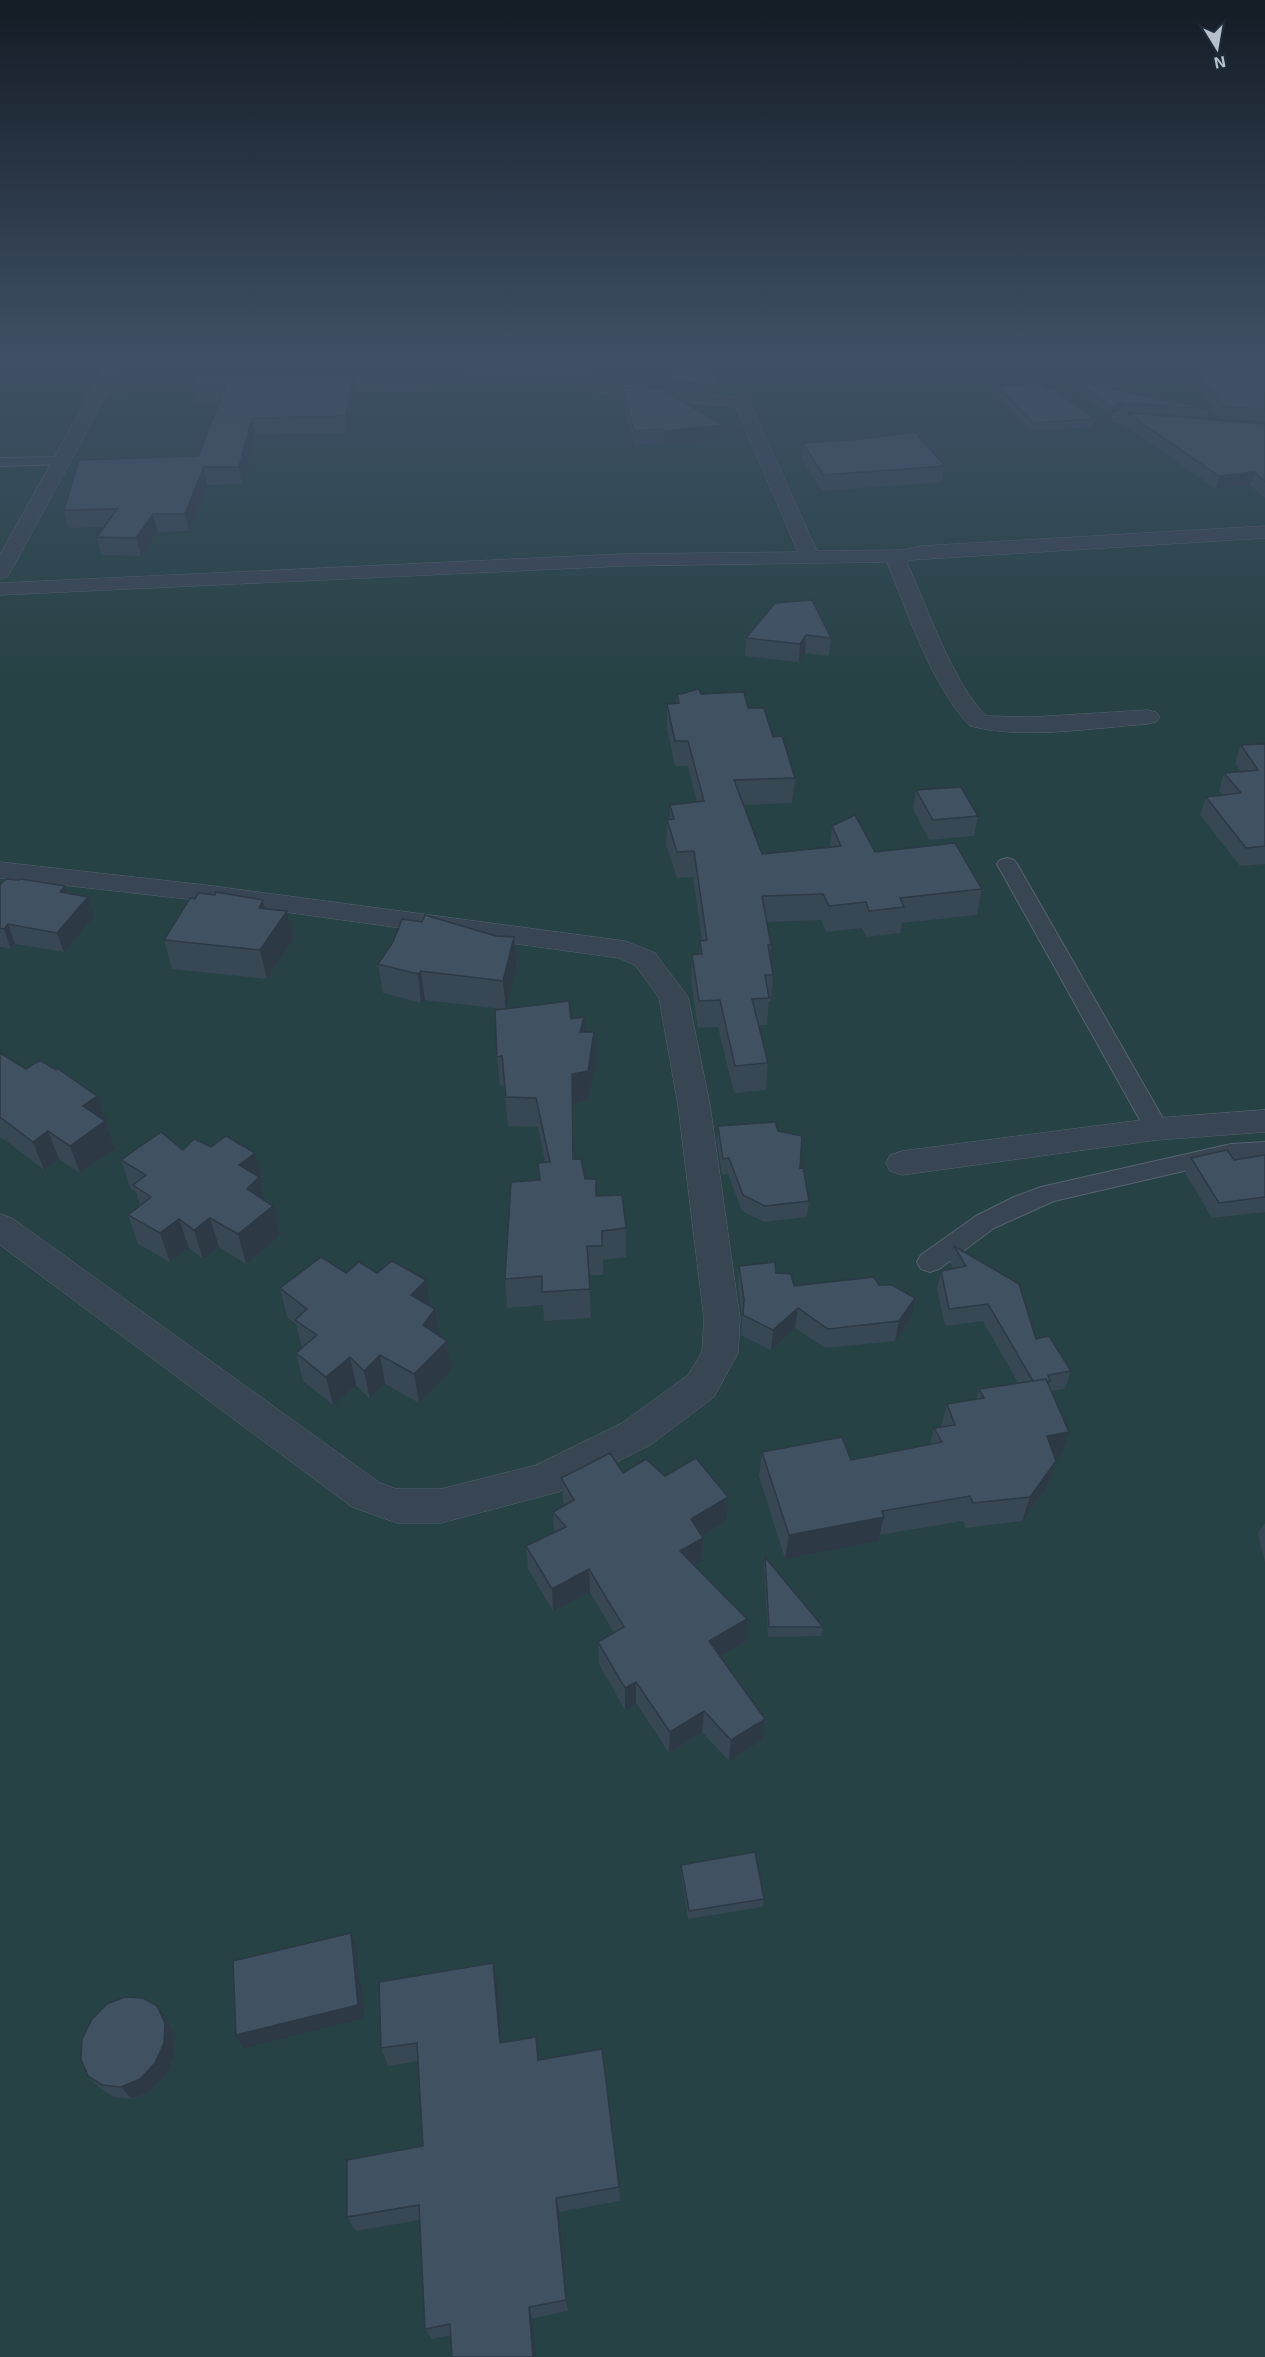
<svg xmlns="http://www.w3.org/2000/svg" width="1265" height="2357" viewBox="0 0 1265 2357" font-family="'Exo 2',sans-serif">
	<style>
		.green { fill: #264244 }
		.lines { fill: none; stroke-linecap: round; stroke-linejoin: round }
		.lane-casing { stroke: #566370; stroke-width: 2 }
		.street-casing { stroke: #566370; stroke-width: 1 }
		.lane { fill: #384552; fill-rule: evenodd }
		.street { fill: #384552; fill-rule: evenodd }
		.wall { fill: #374754 }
		.shaded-wall { fill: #2d3945 }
		.building { fill: #405262; stroke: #2d3945; stroke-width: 1.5 }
	</style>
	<rect width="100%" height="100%" fill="#243343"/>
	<path class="green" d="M0,358H1265V2357H0Z"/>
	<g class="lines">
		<g class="lane-casing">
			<path id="lane" d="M62,457L67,458L69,461L67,464L0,466V458Z
				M1007,858L1014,860L1017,864L1169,1129L1165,1135L1157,1137L1149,1135L1145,1129L997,864L1000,860Z
				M1265,1142V1158L1231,1160L1054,1201L994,1228L939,1269L930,1272L921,1269L917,1262L921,1255L976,1216L1014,1197L1041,1187L1231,1144Z"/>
		</g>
		<g class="street-casing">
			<path id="street" d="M110,358H126L113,382L238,379L246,384L238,389L108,392L10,573L7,577L0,579V555Z
				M587,369L593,371L606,384L748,399L817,551L903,550L921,546L1265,526V538L910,560L907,563C927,607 953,683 986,716L1032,717L1148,710L1156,712L1160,717L1156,722L1148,724C1092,728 1024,740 970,726C932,687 908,613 887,562L622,566L0,595V583L622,554L798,552L736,407L601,393L595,391L583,379L311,388L303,383L311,378Z
				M1120,413L1170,417L1176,418L1179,422L1176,426L1170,427L1114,422L1112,418L1114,414Z
				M0,862L205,885L625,941L655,953L688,997L710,1105L740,1319L738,1353L714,1397L650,1445L558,1492L441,1523H397L352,1507L0,1245V1214L12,1218L380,1483L397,1489H441L536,1465L622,1423L688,1375L702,1352L704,1319L678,1105L659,998L635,965L619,958L205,901L0,878Z
				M1265,1110V1132L1157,1140L902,1175L890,1171L886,1163L890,1155L902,1151L1157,1118Z"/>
		</g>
		<use href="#lane" class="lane"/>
		<use href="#street" class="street"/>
	</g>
	<path class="wall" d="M296,358L288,376L354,373L356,389L347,433L255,434L242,484L207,485L189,531L157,532L141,556L101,555L97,537L104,527L68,528L64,510L198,456L220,402H197L194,386L207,376L204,363Z
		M668,358H701L719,383V391L705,392L671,389Z
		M1175,358H1265V422L1220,418Z
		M1075,381L1209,409L1207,417L1120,411L1114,412L1111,415L1073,389Z
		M997,386L1046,388L1095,419L1093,427L1032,431L996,394Z
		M623,388L722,425L721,439L663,446L662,443L634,445L624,402Z
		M1127,413L1265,424V498L1250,485L1216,489L1125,425Z
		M803,443L945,466L942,482L822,491L802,459Z
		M812,600L831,638L829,656L805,653L799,662L745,656L746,638Z
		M701,694L748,708L773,737L795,778L792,803L743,805L762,854L830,847L832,826L875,852L982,889L977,915L902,923L900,933L866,937L862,928L826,932L821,920L767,922L771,945L770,957L773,975L771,1001H769L767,1025H759L768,1063L766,1090L734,1093L718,1027L698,1028L691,981L692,955L700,954V941L702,940L693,877L677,878L666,845L667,820L670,819V805L697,802L688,766H675L667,728V704L676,703L677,695Z
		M1265,744V864L1240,866L1200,815L1206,797L1222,795L1219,791L1224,773L1241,772L1235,763L1241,745Z
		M916,790L978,816L974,836L929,840L913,809Z
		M0,885L65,886L68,893L94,916L64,952L15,944L11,949L0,947Z
		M263,900L265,908L287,911L293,939L267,979L172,969L164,940Z
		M496,936L514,937L516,966L506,1009L571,1019L584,1032L595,1062L589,1100L573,1104L574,1159L585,1179L596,1196L626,1228V1257L603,1260V1275H589L591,1318L544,1321L543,1305L507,1308L505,1279L539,1180L538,1163L545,1162L538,1127L508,1126L504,1085L500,1086L497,1057L502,1009L425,1000L421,1003L383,993L378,964Z
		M0,1053L107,1124L115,1149L80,1173L59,1159L44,1170L5,1140L0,1138Z
		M718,1126L778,1131L800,1168L809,1201L807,1217L764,1222L742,1211L728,1174L722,1175L717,1142Z
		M183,1150L262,1182L260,1184L265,1200L273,1206L280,1235L246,1264L219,1247L203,1259L189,1248L170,1262L138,1244L128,1215L140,1205L136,1192L131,1190L121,1160Z
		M1265,1155V1212L1212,1218L1185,1173L1191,1158L1234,1160Z
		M954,1246L1036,1339L1071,1371L1065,1389L1051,1391L1060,1457L1055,1458L1047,1486L1022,1521L966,1528L963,1521L879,1535L878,1541L785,1559L759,1476L762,1452L851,1460L930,1444L934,1428L941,1427L947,1404L976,1400L979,1389L1018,1383L983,1321L945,1326L937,1289L941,1271L953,1269L950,1263Z
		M739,1266L776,1273L794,1286L879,1285L911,1318L895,1341L825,1348L795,1328L771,1350L741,1335L742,1319L738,1286Z
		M346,1273H377L430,1306L438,1336L447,1341L451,1370L419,1403L385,1384L370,1399L356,1385L333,1405L303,1381L296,1353L302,1348L296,1324L287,1317L280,1288Z
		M623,1473L665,1476L726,1521L702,1535L703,1538L702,1561L694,1565L745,1642L720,1656L765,1719L762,1740L729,1761L702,1732L669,1753L636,1703L625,1710L599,1664L598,1642L614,1633L590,1592L553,1611L528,1569L526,1546L554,1533L553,1512L565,1505L563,1501L561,1478Z
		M1264,1524H1265V1562L1258,1534Z
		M765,1557L823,1627L821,1636L768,1637L764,1567Z
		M681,1865L764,1899L763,1907L688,1919L681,1873Z
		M493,1963L497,1982L502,2042L536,2037L539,2060L619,2187L620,2201L559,2212L568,2311L432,2339L425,2329L420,2220L356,2231L347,2217L423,2146L418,2061L388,2066L381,2048Z
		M157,2006L167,2020L175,2036L174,2056L165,2076L150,2091L132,2099L114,2097L100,2088L88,2076Z"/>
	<path class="shaded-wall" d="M287,358H296L288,376L285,361Z
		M354,373L356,389L347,433L345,416Z
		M719,383V391L705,392V384Z
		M1122,403L1120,411L1114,412L1111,415L1112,407L1115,404Z
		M252,418L255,434L242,484L239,467Z
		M722,425L721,439L663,446L664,431Z
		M204,467L207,485L189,531L185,514Z
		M1254,472L1250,485L1216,489L1219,476Z
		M153,514L157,532L141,556L136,538Z
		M806,635L805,653L799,662L800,644Z
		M65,886L72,906L60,892Z
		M88,897L94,916L64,952L57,933Z
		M263,900L269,929L259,908Z
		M287,911L293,939L267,979L260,950Z
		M8,924L15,944L11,949L4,929Z
		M514,937L516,966L506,1010L503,981Z
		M421,971L425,1000L421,1003L418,974Z
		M584,1017L585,1047L580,1032Z
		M594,1032L595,1062L589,1100L573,1104L575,1189L572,1074Z
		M97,1096L115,1149L80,1173L70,1146L83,1106Z
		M48,1131L59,1159L44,1170L33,1142Z
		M255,1153L262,1182L260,1184L266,1206L255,1219L239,1165Z
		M273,1206L280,1235L246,1264L238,1234Z
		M210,1218L219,1247L203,1259L194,1230Z
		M179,1219L189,1248L170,1262L160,1233Z
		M426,1280L430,1309L411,1295Z
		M915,1298L911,1318L895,1341L899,1321Z
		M798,1308L795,1328L771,1350L773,1330Z
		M435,1309L439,1338L423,1325Z
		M447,1341L451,1370L419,1403L414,1374Z
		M380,1355L385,1384L370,1399L364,1371Z
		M350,1357L356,1385L333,1405L326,1377Z
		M1069,1432L1060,1457L1039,1461L1047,1436Z
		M1056,1461L1047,1486L1022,1521L1030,1497Z
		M728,1497L726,1521L690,1542L691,1519Z
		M884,1517L878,1541L785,1559L789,1535Z
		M703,1538L702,1561L679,1574L680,1551Z
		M589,1569L590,1592L553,1611L552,1589Z
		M747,1619L745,1642L707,1663L709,1641Z
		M636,1682V1703L625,1710V1688Z
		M704,1711L702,1732L669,1753L670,1732Z
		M765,1719L762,1740L729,1761L731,1740Z
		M351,1933L356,1947L364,2018L244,2048L236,2035Z
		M493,1963L497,1982L503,2060L500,2043Z
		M157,2006L167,2020L175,2036L174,2056L165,2076L150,2091L132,2099L121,2087Z
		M556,2198L559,2212L568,2311L566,2300Z
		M529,2307L532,2318L536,2357H533Z"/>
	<path class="building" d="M206,358H287L285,361L204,363Z
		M668,358H701L719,383L705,384L671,381Z
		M1187,358H1265V410L1223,406Z
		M354,373L345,416L252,418L239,467H204L185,514H153L136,538L97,537L117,509L64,510L79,460L198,456L226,385L194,386L198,376L278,375L277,377Z
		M1075,381L1209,409L1122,403L1115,404L1112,407Z
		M1040,383L1046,388H1052L1095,419L1033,423L997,386Z
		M623,388H661L722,425L664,431L662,429L634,431Z
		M1127,413L1265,424V482L1254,472L1219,476Z
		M915,432L945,466L823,475L803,443L861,439Z
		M812,600L831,638L806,635L800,644L746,638L775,603Z
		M699,689L701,694L744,692L748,708H764L773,737L782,736L795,778L734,780L762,854L841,846L832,826L855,815L875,852L955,843L982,889L900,898L904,907L869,911L866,902L829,906L823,894L762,896L771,945H768L773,975H765L769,998L752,999L768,1063L735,1066L720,1000L699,1001L692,955L702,954L700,941L707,940L694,851L677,852L667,820L674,819L670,805L704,801L688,741H675L667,704L679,703L677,695Z
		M1265,744V846L1246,848L1206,797L1241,793L1224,773L1258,770L1241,745Z
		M961,787L978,816L933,820L916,790Z
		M6,879L19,880L21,879L65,886L60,892L88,897L57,933L8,924L4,929L0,928V885Z
		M216,892L263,900L259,908L287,911L260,950L164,940L190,898L195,899L198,893L215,895Z
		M425,915L496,936L514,937L503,981L421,971L418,974L378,964L393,942L402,919L422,922Z
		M569,1001L571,1019L584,1017L580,1032H594L588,1071L572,1074L573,1159H581L585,1179H596V1196L622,1195L626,1228L602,1231V1246H587L590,1289L542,1292V1276L505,1279L511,1182L540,1180L538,1163L550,1162L536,1098L506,1097L502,1056L497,1057L495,1010Z
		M0,1053L26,1069L40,1060L56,1070L57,1068L97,1096L83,1106L105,1121L70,1146L48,1131L33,1142L0,1117Z
		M775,1122L778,1131L802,1136L800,1168L803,1167L809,1201L765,1206L743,1195L729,1158L723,1159L718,1126Z
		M161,1132L183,1150L194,1139L211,1147L226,1136L255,1153L239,1165L259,1177L247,1189L273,1206L238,1234L210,1218L194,1230L179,1219L160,1233L128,1215L151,1197L133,1185L146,1175L121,1160Z
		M1227,1150L1234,1160L1265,1155V1197L1219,1203L1191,1158Z
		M954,1246L1019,1284L1036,1339L1049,1336L1071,1371L1048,1375L1050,1381L1047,1382L1046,1379L1033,1381L988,1304L949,1309L941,1271L966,1266Z
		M321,1257L346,1273L359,1262L377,1273L392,1261L426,1280L411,1295L435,1309L423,1325L447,1341L414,1374L380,1355L364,1371L350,1357L326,1377L296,1353L317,1335L295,1320L307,1309L280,1288Z
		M775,1262L776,1273L791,1274L794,1286L874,1277L879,1285H892L915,1298L899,1321L828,1329L798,1308L773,1330L743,1315L744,1299L739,1266Z
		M1046,1379L1069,1432L1047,1436L1056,1461L1030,1497L973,1503L970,1496L882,1511L884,1517L789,1535L762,1452L842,1437L851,1460L942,1442L934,1428L955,1425L947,1404L984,1398L979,1389Z
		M610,1453L623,1473L646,1459L665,1476L696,1458L728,1497L691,1519L703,1538L680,1551L747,1619L709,1641L765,1719L731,1740L704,1711L670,1732L636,1682L625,1688L598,1642L624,1627L589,1569L552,1589L526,1546L566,1527L553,1512L574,1500L561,1478Z
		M765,1557L823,1627H769Z
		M755,1852L764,1899L689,1911L681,1865Z
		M351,1933L358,2005L236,2035L233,1961Z
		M493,1963L500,2043L536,2037L538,2060L602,2049L619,2187L556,2198L566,2300L529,2307L533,2357H452L450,2324L425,2329L419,2205L347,2217V2160L423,2146L417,2043L381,2048L379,1982Z
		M125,1997L143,1998L157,2006L165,2023L164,2043L155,2063L140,2079L121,2087L102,2085L88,2076L81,2059L82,2039L92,2019L107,2004Z"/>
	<linearGradient id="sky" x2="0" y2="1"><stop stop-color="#141c25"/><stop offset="0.52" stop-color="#3f5066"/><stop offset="1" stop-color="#3f5066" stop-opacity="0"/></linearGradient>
	<rect width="1265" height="688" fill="url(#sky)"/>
	<g transform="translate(1217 48) rotate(169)" stroke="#1d2a38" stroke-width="4.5" paint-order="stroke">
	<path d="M0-4.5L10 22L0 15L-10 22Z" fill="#b5c0cc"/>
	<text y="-9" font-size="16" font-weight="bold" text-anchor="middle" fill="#b5c0cc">N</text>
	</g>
</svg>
